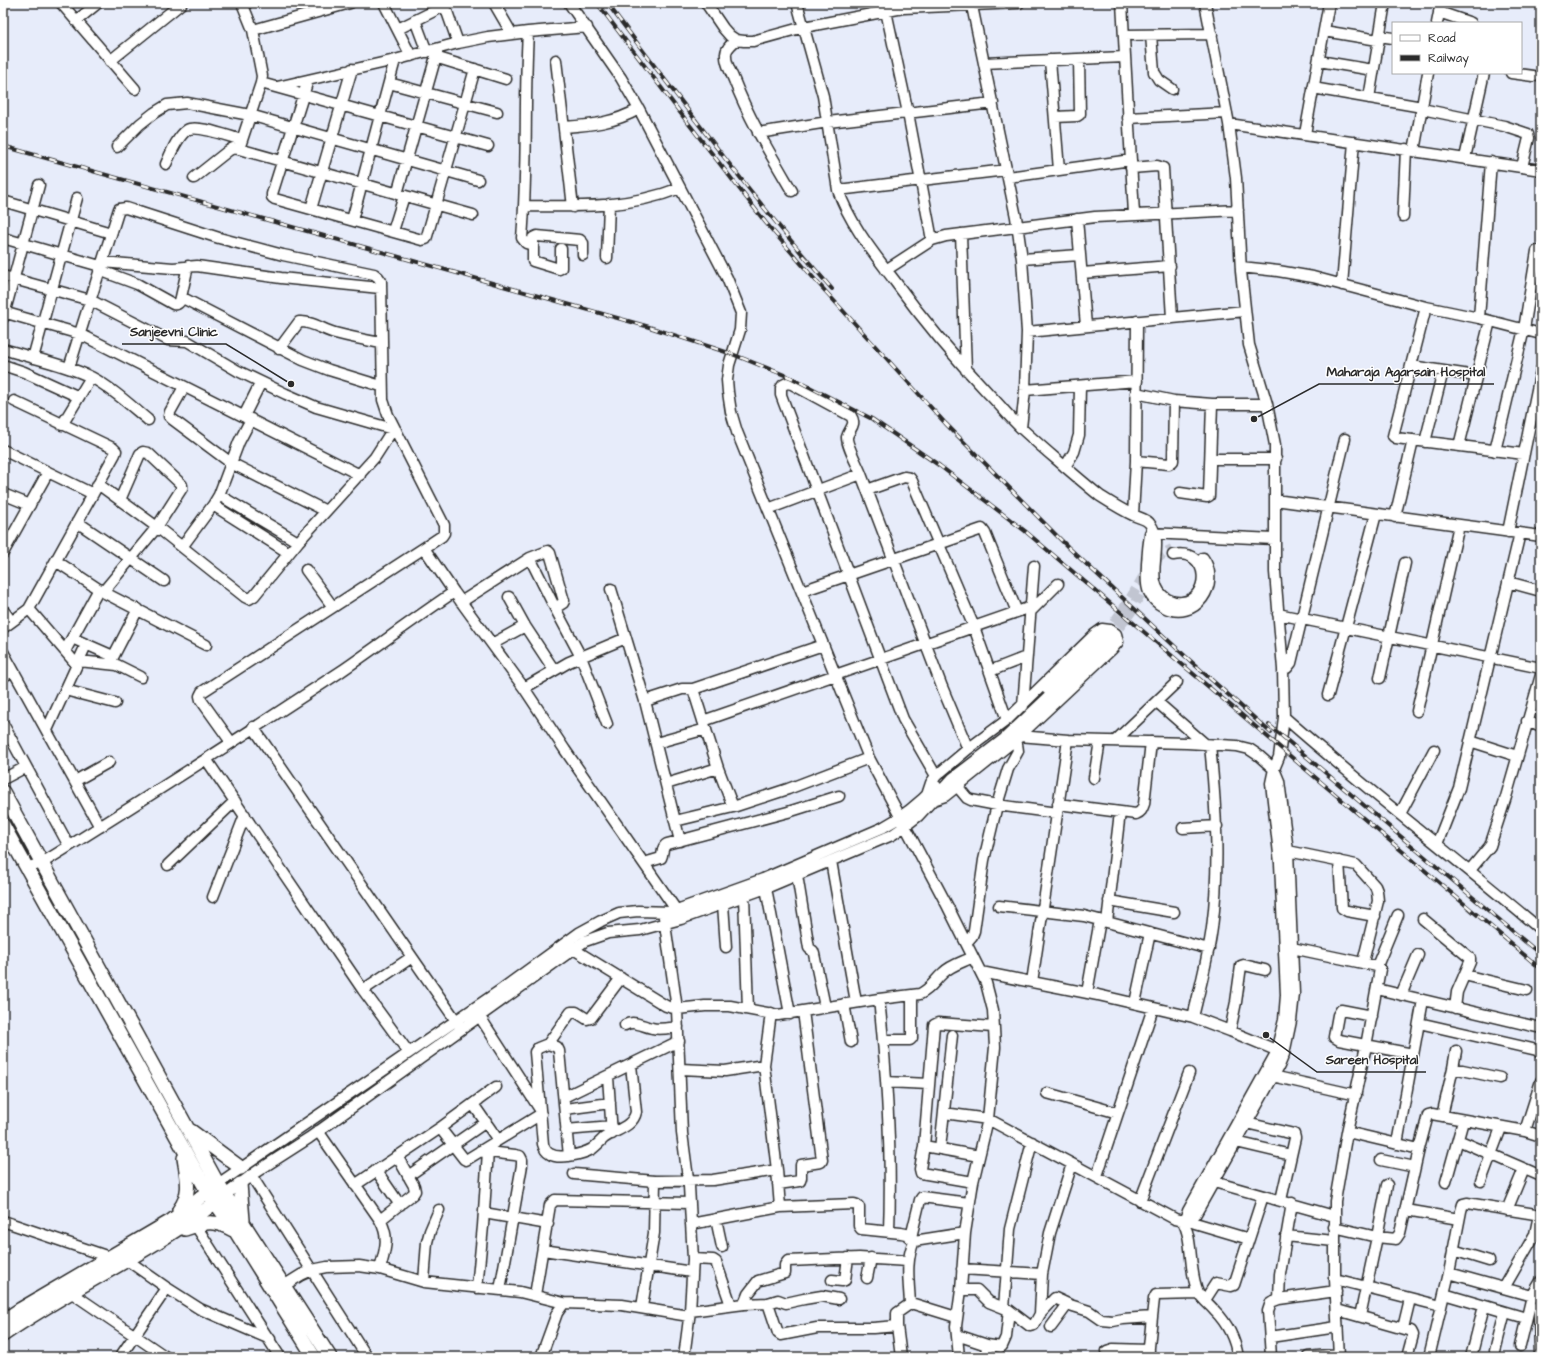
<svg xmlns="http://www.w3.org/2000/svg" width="1544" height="1360" viewBox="0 0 1544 1360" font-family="'Architects Daughter',sans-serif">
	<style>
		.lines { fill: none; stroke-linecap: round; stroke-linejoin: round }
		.minor-tunnel { stroke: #c1c5d1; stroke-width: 10; stroke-dasharray: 10 5; stroke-linecap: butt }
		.minor-casing { stroke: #2b2b2b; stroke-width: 13 }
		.major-casing { stroke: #2b2b2b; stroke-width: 16 }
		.minor { stroke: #fff; stroke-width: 10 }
		.major { stroke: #fff; stroke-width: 13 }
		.rail-casing { stroke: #2b2b2b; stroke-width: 4 }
		.rail { stroke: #fff; stroke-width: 2.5; stroke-dasharray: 8; stroke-linecap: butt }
		.leader { fill: none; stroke: #2b2b2b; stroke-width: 1.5 }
		.callout-dot { fill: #2b2b2b; stroke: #fff; stroke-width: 1.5 }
		.callout-label { font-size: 13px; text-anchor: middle; font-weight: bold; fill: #2b2b2b; stroke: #fff; stroke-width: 3; stroke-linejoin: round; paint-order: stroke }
	</style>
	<rect width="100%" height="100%" fill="#e7ecfa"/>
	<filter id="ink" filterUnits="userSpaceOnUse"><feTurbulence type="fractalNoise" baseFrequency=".025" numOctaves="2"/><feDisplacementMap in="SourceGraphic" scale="8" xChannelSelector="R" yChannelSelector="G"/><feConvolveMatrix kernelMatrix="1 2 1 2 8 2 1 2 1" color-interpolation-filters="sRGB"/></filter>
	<g filter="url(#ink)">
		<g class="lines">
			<path class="minor-tunnel" d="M1105,635C1115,622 1124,608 1133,594C1144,576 1152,558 1172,549
				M1110,639L1131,612L1140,595"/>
			<g class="minor-casing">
				<path id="minor" d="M61,3L135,89
					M242,3L253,30L262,76L261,83L239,149L473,215
					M384,3L411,56
					M494,3L512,34
					M569,3L621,78L639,109L727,278L741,313L740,330L729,365L727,380L728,392L731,412L737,432L869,758L948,907L986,983L993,1010L995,1047L988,1119L1175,1219C1182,1221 1190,1220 1195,1215L1279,1066L1284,1054L1291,1021L1294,994L1288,851L1279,781L1274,769L1258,755L1249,749L1237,746L1187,743L1068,740L1019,736
					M706,3L723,28L730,36L736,40L744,41H753L804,27L903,8L1019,3
					M797,3L823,96L838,190C850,224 873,252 894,280C923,320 955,358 989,394C1000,405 1010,418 1022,429C1033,439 1044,449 1056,459C1070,471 1085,484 1100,496C1111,503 1122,510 1133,515C1139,518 1147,519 1150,524C1167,545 1140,582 1167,599C1171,601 1177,603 1182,602C1210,600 1212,548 1173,555
					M1122,3L1134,214
					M445,6L458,43
					M972,6L1016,217L1022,259L1027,332L1025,390L1021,428
					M886,11L908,113L932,240
					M1439,12L1471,23
					M415,20L427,52
					M76,21L98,3
					M1437,23L1441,3
					M398,29L450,3
					M253,30L350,3
					M1324,31L1378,40
					M528,32C524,100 528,169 522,238L526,243L533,245
					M1124,35L1212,34
					M1151,35L1154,72L1159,80L1172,89
					M1379,36L1393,38
					M736,40C732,44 726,48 726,54C725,63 731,72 734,80C749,119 771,155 792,191
					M435,57L506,79
					M556,60L573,207
					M1050,60L1059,170
					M110,61L182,3
					M1319,61L1373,70
					M984,63L1125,57
					M1511,73L1533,76
					M308,80L272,194V197L275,199L422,240L426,239L427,236L475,69
					M261,83L488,146
					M389,83L497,112
					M277,87L395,60L458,43L488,37L528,32L587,27
					M1313,88L1422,107
					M1369,98L1385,3
					M1422,109L1504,126L1528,134L1529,138L1522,167
					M1055,117L1077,116L1080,114L1079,59
					M1128,118L1227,113
					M1229,124L1541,170
					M564,127C592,125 614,123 639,109
					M758,133L828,122L993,103
					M1305,134L1329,3
					M117,147L140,124L154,113L167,105L187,103L250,115L478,180
					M1414,151L1428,73
					M1465,158L1484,73
					M166,164C171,153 177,137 187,130C197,124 230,137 242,140
					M1131,168L1157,166L1163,168L1172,318
					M1008,177L1131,160
					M194,178L228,151L233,148L239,149
					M838,190L1006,170
					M397,194L438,49
					M3,201L111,233
					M525,206C578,207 630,208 680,188
					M311,209L352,69
					M1403,216L1406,149
					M1077,219L1086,326
					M352,220L395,60
					M393,231L404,196
					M961,234L966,370
					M3,238L100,266
					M561,249V268L559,269L533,261V238L537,236L580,240L583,243V255
					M607,258L609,204
					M1022,259L1080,255
					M102,262L173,268L197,266L281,278L380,288
					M1241,267L1278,271L1313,277L1426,307L1479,318L1541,334
					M99,270L137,284L173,304C179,305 180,302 181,297L303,360L329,370L381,386
					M886,270L932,240L946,236L1095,217L1238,210
					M1082,273L1170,266
					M3,276L90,300L168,340L187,341L238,371L286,394L316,407L396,430
					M1342,285L1354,142
					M181,297L188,266
					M1426,307L1393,436L1396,438L1524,454
					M3,312L80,334L360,475
					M3,318L39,185
					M1479,318L1491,162
					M1027,332L1245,311
					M3,349C32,358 64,364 91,377C112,388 130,405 148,420
					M279,349L299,322C312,321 323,330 335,333C350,337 365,340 381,343
					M33,358L77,198
					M3,365L24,372L79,397
					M1411,366L1476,376
					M69,368L119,209L126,208L219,238L283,255L374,274L378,277L381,281L383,400L388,415L444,525V533L442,536L424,548L202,692L200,696L201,700L231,742
					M184,387L170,412L169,416L172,419L231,463L326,511
					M1025,390L1137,381
					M1136,393L1174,401L1212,404H1267
					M244,416L261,382
					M62,425L91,377
					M1425,442L1443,371
					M1459,446L1490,321
					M3,450L93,494
					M1495,451L1524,329L1537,251
					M1211,459H1276
					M1136,461L1169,464L1173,461L1174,401
					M1065,467L1074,452L1079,435L1080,386
					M98,484L157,527L245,597L249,599L254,596L298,542L375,457L393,429
					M867,490L904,477L910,478L912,481L974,627L1007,720
					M1180,493L1207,497L1209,496L1212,404
					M3,494L30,505
					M219,495L239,442L251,419
					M1275,500L1541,536
					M213,505L289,553
					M768,509L861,474
					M1133,515L1136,461L1137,321
					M1395,517L1413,440
					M77,522L164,581
					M1152,528C1148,539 1148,552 1147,564C1147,573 1145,584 1149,592C1152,599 1158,604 1164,607C1195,623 1222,584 1203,558
					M1508,532L1541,370
					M1150,533L1274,539
					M182,547L213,505L219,495L298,542
					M424,548L454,592L524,688L565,750L679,914
					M3,553L48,472
					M530,558L555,608
					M56,561L103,592L206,645
					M306,570L333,607
					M1508,582L1541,591
					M611,589L645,701L680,841
					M802,591L982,529L985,533L1017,612
					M103,592L157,527L182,488V485L148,453L143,452L140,454L120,500
					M509,597L525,626L554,670
					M461,602L530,558L548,551L550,553L564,601L563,603L555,608L581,657L607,724
					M29,609L77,665
					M3,610L11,621
					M1031,611L1058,584
					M1278,614L1541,668
					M3,628L29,609L115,454L116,451L113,448L14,401
					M1102,629L1110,630L1116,634L1118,642L1112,649L1015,740L945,796L933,800L927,795L931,783L936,776L968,749L1007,720L1095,634Z
					M72,638L113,656
					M492,644L525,626
					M823,645L693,689L718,768L733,807L788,789L869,758
					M65,651L99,589
					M3,652L100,827
					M79,661L117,665L141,677
					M110,663L138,609
					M1283,669L1287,668L1291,663L1345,439
					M990,671L1026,657
					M3,677L13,670
					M1380,678L1405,563
					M524,688L569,662L626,638
					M1047,689L1105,635
					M65,690L115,703
					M1328,695L1376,514
					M645,701L682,689H693
					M1157,702L1205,744
					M1023,706L1034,566
					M1417,711L1459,525
					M1284,717C1368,791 1456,858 1541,930
					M703,721L1031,607
					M1527,721L1541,727
					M3,724L69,846
					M253,727L459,1025
					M47,730L86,645
					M1115,741L1177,682
					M1470,741L1517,756
					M656,743L706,729
					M206,759L363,990L409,1053
					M936,776L903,719L781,395V388L783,385L787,383L792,384L851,416C857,425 849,429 847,437C846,444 858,466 861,474L942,687L968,749
					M1094,778L1100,741
					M3,779L26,767
					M75,781L109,762
					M666,784L718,768
					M957,786L967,798L971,800L997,805L1057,813
					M1058,804L1136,814C1141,812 1142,810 1144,804L1151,742
					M1400,814L1434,750
					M675,821L733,807
					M1183,828L1217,826
					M1437,844L1459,788L1520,533
					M1288,851L1356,865L1375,886L1377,891L1378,901L1363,962
					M831,861L856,1002
					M1339,861L1342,908L1347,911L1375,916
					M644,863L661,858C664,852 661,847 667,844L788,812L839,796
					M168,865L235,801
					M26,868L42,863C142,801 241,737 340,672C378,646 415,618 454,592
					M1470,870L1490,846L1506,797L1541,675
					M797,875L809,948L813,951L814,954L825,1007
					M766,888L790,1014
					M744,896L748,1009
					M213,897L245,815
					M1109,901L1174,912
					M723,904L726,947
					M999,906L1084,916L1209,949
					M664,917L677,1009L682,1133L689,1186L693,1259L690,1311L684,1357
					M1423,919L1470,958V962L1457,992L1455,1008
					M1107,922L1120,812
					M966,943L972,936L974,931L984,860L997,805L1008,769L1018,751L1017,744L1015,740
					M570,947L666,1006L677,1009L705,1006H730L778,1015L784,1014L879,999L920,994C932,988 934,981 943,973C951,965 963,962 973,957
					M1292,948L1377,966L1380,969L1366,1046L1347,1132L1335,1201V1279L1339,1357
					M1377,966L1398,915
					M981,972L1098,995L1193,1017L1230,1031L1283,1053
					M1464,975L1527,990
					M621,978L591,1018L587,1019L576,1012H571L548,1044L538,1048L535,1052L543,1144C544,1148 546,1152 550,1154C559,1160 583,1154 592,1149C596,1146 600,1142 604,1138C615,1130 633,1127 636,1112L631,1065
					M1032,982L1068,740
					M1377,989L1541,1028
					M363,990L412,957
					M1087,993L1100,920
					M1401,995L1418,955
					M879,999C887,1076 892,1153 889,1231
					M1135,1003L1150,933
					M844,1004L851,1042
					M771,1013L764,1065L777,1170L780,1207
					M1372,1016L1341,1010L1338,1015L1334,1037L1339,1040L1413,1054
					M480,1017L539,1108
					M1193,1017C1200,988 1208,958 1212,928C1220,866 1216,806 1210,745
					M1419,1023L1541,1051
					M625,1025C634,1020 642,1026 652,1028C660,1030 669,1028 678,1027
					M1230,1031L1236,1002L1241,966L1244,965L1265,970
					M883,1040H910L912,1038V995
					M548,1044L557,1047L559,1051L569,1156
					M1453,1068L1456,1051
					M680,1069L725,1071L764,1065
					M1268,1075L1356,1095
					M608,1077L612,1134
					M886,1082L929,1084
					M1047,1093L1118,1113
					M564,1097L679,1041
					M473,1104L498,1140
					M565,1109L610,1103
					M944,1113L988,1119L973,1182L965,1233L961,1290L956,1326L959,1357
					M1442,1116L1453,1068L1500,1078
					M1246,1123L1294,1134L1295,1138L1281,1200
					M440,1128L464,1159L466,1160L541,1114
					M566,1130L612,1126
					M318,1131L380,1220L413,1194L415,1191L414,1186L397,1156
					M1525,1131L1541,1081
					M1347,1132L1419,1149
					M1458,1140L1541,1176
					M1236,1142L1291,1155
					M1397,1144L1423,1000
					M924,1146L934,1025L938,1023L993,1027
					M940,1149L952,1035
					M480,1151L515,1155L520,1156L522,1160V1165L500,1290
					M1381,1160L1415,1167
					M376,1170L400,1205
					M574,1174L655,1181L713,1180L777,1170
					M251,1175L367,1357
					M408,1176L486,1122
					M1097,1176L1153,1008
					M1207,1180L1334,1216
					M1481,1181L1501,1128
					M973,1182L921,1173L920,1169L924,1146L979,1156
					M1446,1182L1463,1121
					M218,1184L502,989L579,933L601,921L619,913L638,911L671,912L763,879L882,828C903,817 920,803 936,786
					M778,1184L800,1181L801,1178V1165L821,1162L822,1160L803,1011
					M355,1185L440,1128L496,1087
					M225,1195L256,1172L309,1138L585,941L608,933L640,930L681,919L766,888L892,835L905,826L918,816L953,778L1004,739L1021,723L1110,639
					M1140,1201L1189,1073
					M1406,1210L1459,1219
					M1507,1210L1524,1169
					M484,1213L548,1224
					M1186,1216L1195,1223L1249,1239
					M716,1219L722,1247
					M380,1220C390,1238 385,1250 380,1269
					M1182,1220C1194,1239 1188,1270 1198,1292C1202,1299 1210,1305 1215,1311C1228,1324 1235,1339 1238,1357
					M1185,1220L1188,1211L1275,1055L1284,1020L1286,995L1280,863L1271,783L1274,769L1279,757L1284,717L1283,669L1275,572V445L1267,404L1249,345L1241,271L1236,178L1229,124L1205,3
					M3,1221L109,1257
					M691,1224L780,1207L854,1204L857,1205L859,1207V1226L861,1229L901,1233L906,1234L914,1241L965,1233
					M196,1226L280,1357
					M1334,1227L1377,1237L1387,1185
					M1286,1236L1334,1241
					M911,1237L920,1200L922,1197L969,1203
					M543,1250L692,1272
					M1453,1250L1489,1261
					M693,1259L713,1260L716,1262L731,1305
					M127,1260L167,1288L200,1309L270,1339
					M962,1269L1042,1274
					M1449,1273L1532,1296
					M867,1278L871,1258
					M1335,1279L1441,1306
					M832,1280L842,1281L845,1280L848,1258
					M424,1282L427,1242L430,1231L439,1210
					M477,1288L483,1226L488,1151
					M1504,1288L1531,1241L1535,1234L1539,1215
					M961,1290H977L989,1302L1009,1310L1030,1326L1034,1325L1040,1314L1042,1274L1050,1233L1072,1164
					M279,1291L285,1285L301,1275L312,1270L327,1267L359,1266L380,1269L424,1282L520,1292L564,1303L622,1305L689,1316
					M72,1293L166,1357
					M1444,1294L1526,1318
					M535,1295L550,1205L555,1200L690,1203
					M1279,1299L1280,1274L1292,1203
					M1205,1300L1216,1283L1231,1286L1234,1285L1263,1196
					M768,1303L778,1300L786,1303L804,1299L822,1296L839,1299
					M744,1304L768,1303L778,1333L781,1335L817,1328H873L897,1326V1313L910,1304H914L956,1317
					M910,1304C909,1282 905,1262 914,1241
					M642,1307L654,1233L655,1181
					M1539,1307L1540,1357
					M1004,1308L1010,1229L1032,1142
					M1337,1310L1411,1331L1413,1335L1407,1357
					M690,1311L744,1304L748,1294L758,1281L785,1273V1265L788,1261L859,1258L908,1261
					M1040,1314L1055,1298L1070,1305L1089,1311L1102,1320L1113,1321L1123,1319L1152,1317L1154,1299L1156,1295L1199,1294
					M1360,1316L1377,1237L1396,1239L1400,1233L1419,1149L1428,1115L1432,1114L1525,1131L1541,1136
					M897,1326L901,1357
					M1051,1327L1068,1304
					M1403,1328L1410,1299
					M957,1335L987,1345L1001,1347L1002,1346L1006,1337L1009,1310
					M1270,1337L1337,1327
					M1520,1346L1532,1296L1541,1281
					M1107,1351L1113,1349L1149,1350
					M1495,1351L1505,1312
					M120,1357L167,1288
					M541,1357L557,1313L564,1303
					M986,1357L987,1345
					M1148,1357L1152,1317
					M1271,1357L1268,1311L1271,1302L1279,1299L1336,1291
					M1308,1357L1339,1354
					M1429,1357L1449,1273L1461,1211L1463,1204L1467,1203L1541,1215
					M1471,1357L1484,1306"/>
			</g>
			<g class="major-casing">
				<path id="major" d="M3,792L218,1184L330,1357
					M3,825L207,1191L236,1232L314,1357
					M191,1131L241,1168
					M240,1184L243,1220
					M179,1210C192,1193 187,1178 184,1158
					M185,1229C206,1222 213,1219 233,1230
					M3,1321L21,1309L171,1221L213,1187
					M3,1335C73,1286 153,1252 221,1198"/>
			</g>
			<use href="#minor" class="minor"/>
			<use href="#major" class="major"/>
			<g class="rail-casing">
				<path id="rail" d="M597,3L685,119L766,223L817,282L946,424L1068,547L1185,656L1271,733
					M607,3C680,100 752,197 832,289
					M3,146L646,326L732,354L792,378L872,419L940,466L1025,531L1541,969
					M1269,725L1541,955"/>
			</g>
			<use href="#rail" class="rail"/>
		</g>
	</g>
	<path class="leader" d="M291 384L226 344H122M1254 419L1319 384H1494M1266 1035L1317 1072H1426"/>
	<g class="callout-dot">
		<circle cx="291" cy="384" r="4"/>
		<circle cx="1254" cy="419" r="4"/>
		<circle cx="1266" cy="1035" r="4"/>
	</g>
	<g class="callout-label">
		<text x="174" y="336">Sanjeevni Clinic</text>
		<text x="1406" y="376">Maharaja Agarsain Hospital</text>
		<text x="1372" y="1064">Sareen Hospital</text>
	</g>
	<rect width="1544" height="1360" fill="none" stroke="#fff" stroke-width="16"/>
	<rect x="8" y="8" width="1528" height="1344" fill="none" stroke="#2b2b2b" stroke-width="1.5" filter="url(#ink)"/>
	<rect x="1392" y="22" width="130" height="52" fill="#ffffff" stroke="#aaaaaa"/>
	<rect x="1400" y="35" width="20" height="6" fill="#ffffff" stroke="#aaaaaa"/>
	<text x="1428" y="42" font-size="12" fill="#2b2b2b">Road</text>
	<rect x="1400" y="55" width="20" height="6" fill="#2b2b2b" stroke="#aaaaaa"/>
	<text x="1428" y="62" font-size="12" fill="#2b2b2b">Railway</text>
</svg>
